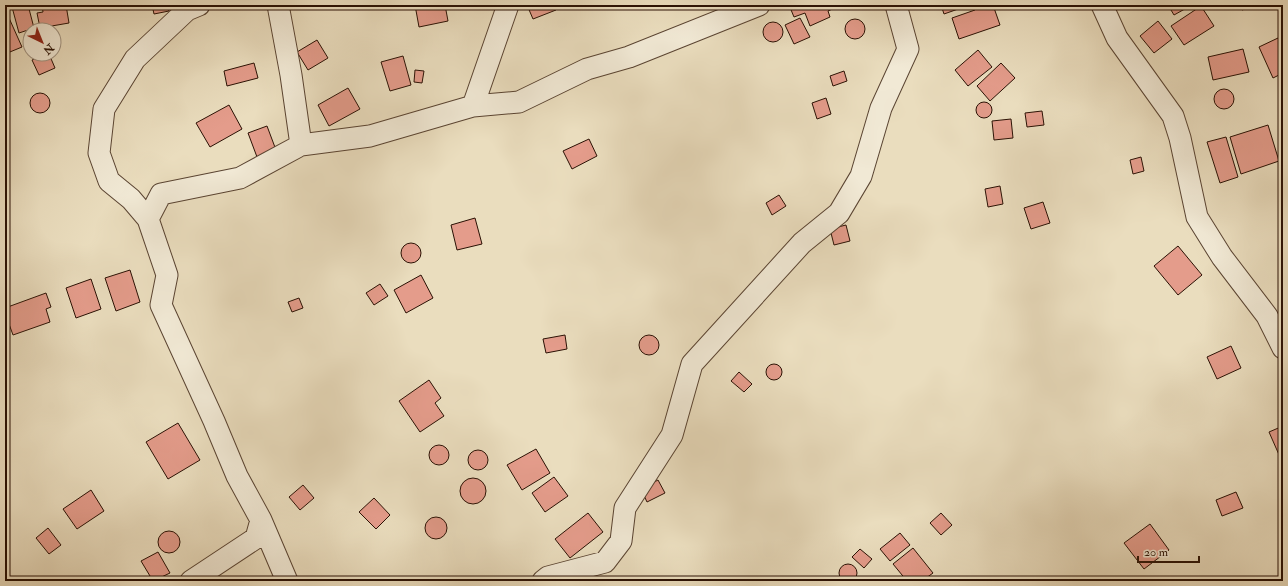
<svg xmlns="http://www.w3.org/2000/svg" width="1288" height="586" viewBox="0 0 1288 586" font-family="'IM FELL Double Pica',serif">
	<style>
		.building { fill: #e49c8b; stroke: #2a1104 }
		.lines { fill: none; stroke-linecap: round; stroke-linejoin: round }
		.minor-casing { stroke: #5a4432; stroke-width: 23 }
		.minor { stroke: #f1e9d5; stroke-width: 21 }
	</style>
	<rect width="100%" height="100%" fill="#eaddbe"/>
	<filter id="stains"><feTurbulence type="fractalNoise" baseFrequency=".005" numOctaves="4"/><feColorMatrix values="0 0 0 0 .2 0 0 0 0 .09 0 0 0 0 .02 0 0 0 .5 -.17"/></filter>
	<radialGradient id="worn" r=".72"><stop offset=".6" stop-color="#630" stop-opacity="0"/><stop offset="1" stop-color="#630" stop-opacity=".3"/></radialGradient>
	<path class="building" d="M19,5H28L34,28L19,33L12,7Z
		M42,5H66L69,23L40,28L37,13L43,12Z
		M152,5H168L169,11L154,14Z
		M415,5H445L448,21L419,27Z
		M527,5H554L556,10L533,19Z
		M789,5H841L828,11L830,17L810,26L805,13L794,17Z
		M941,5H960L961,8L944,14Z
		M973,5H993L1000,25L959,39L952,18L975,10Z
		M1168,5H1192L1174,15Z
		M1241,5H1258L1242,10Z
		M1201,6L1214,26L1184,45L1171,26Z
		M5,9L22,47L5,54Z
		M800,18L810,37L794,44L785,25Z
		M845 29a10 10 0 1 1 20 0a10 10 0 1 1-20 0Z
		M1158,21L1172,39L1154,53L1140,36Z
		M763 32a10 10 0 1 1 20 0a10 10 0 1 1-20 0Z
		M1278,38L1283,49V73L1273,78L1259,47Z
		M317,40L328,58L308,70L297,52Z
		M1243,49L1249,72L1213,80L1208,57Z
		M978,50L992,67L968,86L955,70Z
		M46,54H49L55,68L39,75L32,60Z
		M403,56L411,85L390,91L381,62Z
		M254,63L258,78L227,86L224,71Z
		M1001,63L1015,78L990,101L977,86Z
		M415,70L424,71L422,83L414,82Z
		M844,71L847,81L833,86L830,76Z
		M348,88L360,109L329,126L318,105Z
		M1214 99a10 10 0 1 1 20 0a10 10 0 1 1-20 0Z
		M30 103a10 10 0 1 1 20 0a10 10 0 1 1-20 0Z
		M826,98L831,114L817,119L812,103Z
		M976 110a8 8 0 1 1 16 0a8 8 0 1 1-16 0Z
		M229,105L242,129L210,147L196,123Z
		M1042,111L1044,125L1027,127L1025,113Z
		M1011,119L1013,138L994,140L992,121Z
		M1268,125L1279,161L1241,174L1230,137Z
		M267,126L276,150L257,157L248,133Z
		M1226,137L1238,177L1220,183L1207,142Z
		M589,139L597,156L572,169L563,151Z
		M1141,157L1144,171L1133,174L1130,160Z
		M5,185L9,215H5Z
		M1000,186L1003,204L988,207L985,189Z
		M779,195L786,206L772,215L766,203Z
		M1043,202L1050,223L1031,229L1024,208Z
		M475,218L482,244L457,250L451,225Z
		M846,225L850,241L834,245L830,229Z
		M401 253a10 10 0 1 1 20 0a10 10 0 1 1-20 0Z
		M1178,246L1202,275L1178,295L1154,266Z
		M130,270L140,302L116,311L105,278Z
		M421,275L433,298L406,313L394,290Z
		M91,279L101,309L76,318L66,288Z
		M380,284L388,296L374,305L366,293Z
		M46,293L51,307L46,309L50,322L13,335L5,313V308Z
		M299,298L303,308L292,312L288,302Z
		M565,335L567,349L546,353L543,339Z
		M639 345a10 10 0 1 1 20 0a10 10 0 1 1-20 0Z
		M1231,346L1241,368L1217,379L1207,357Z
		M766 372a8 8 0 1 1 16 0a8 8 0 1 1-16 0Z
		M739,372L752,384L744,392L731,381Z
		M429,380L441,398L435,403L444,416L420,432L399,401Z
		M178,423L200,460L168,479L146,442Z
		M1283,426V456L1280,457L1269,432Z
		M429 455a10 10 0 1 1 20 0a10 10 0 1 1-20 0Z
		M536,449L550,473L522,490L507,465Z
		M468 460a10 10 0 1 1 20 0a10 10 0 1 1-20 0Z
		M554,477L568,496L545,512L532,493Z
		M460 491a13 13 0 1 1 26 0a13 13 0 1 1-26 0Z
		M658,480L665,493L647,502L641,489Z
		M303,485L314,498L300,510L289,497Z
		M91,490L104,511L77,529L63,509Z
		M1236,492L1243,508L1222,516L1216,500Z
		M374,498L390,515L376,529L359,512Z
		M588,513L603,532L570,558L555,539Z
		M941,513L952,525L941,535L930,523Z
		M425 528a11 11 0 1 1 22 0a11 11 0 1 1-22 0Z
		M1150,524L1169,550L1144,569L1124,543Z
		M48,528L61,545L49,554L36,538Z
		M158 542a11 11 0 1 1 22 0a11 11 0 1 1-22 0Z
		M900,533L910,545L890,561L880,549Z
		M913,548L933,573L922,581H907L893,564Z
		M860,549L872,559L864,568L852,557Z
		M158,552L170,573L153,581L141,561Z
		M839 573a9 9 0 1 1 18 0a9 9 0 1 1-18 0Z
		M415,578L421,581H408L410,579Z"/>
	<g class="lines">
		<g class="minor-casing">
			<path id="minor" d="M278,5L291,75L301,145
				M1102,5L1117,38L1173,116L1180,138L1197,217L1222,257L1267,316L1283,348
				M473,106L508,5
				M148,219L131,199L109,181L99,153L104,109L135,59L187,10L199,5
				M261,520L287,581
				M191,581L256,538L261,520L237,476L214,421L161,305L167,275L148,219L161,194L240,178L301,145L370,136L473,106L519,102L587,69L629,57L759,5
				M543,581L548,577L605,562L621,541L625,508L672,435L692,364L802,243L839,213L861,176L881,108L908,49L896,5"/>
		</g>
		<use href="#minor" class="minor"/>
	</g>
	<rect width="1288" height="586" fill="none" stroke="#eaddbe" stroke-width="20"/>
	<rect x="6" y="6" width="1276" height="574" fill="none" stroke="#2a1104" stroke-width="2"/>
	<rect x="10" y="10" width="1268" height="566" fill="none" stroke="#2a1104"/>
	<g transform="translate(42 42) rotate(137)"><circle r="19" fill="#f1e9d5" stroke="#a19381"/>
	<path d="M0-3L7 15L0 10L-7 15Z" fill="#8f2418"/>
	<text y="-6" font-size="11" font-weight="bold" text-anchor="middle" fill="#2a1104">N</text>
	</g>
	<path d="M1138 556v6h61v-6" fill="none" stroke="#2a1104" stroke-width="2"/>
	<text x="1144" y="556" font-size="12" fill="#2a1104" stroke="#f1e9d5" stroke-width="3" paint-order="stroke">20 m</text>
	<rect width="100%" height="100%" filter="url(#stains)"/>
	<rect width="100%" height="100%" fill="url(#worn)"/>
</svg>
